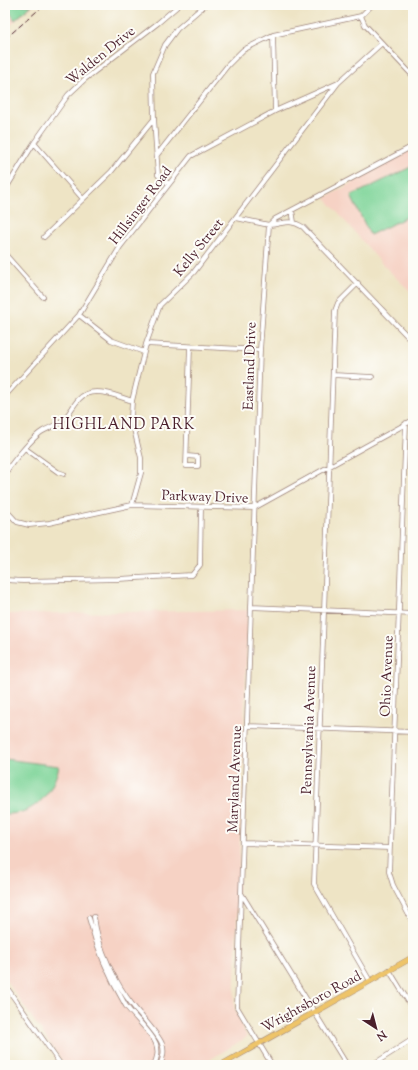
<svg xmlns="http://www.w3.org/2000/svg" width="418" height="1070" viewBox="0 0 418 1070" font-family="'Sorts Mill Goudy',serif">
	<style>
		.built { fill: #f6d2c4 }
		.green { fill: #7dd498; stroke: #647a62 }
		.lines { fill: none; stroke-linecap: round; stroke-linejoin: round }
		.minor-casing { stroke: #9c8278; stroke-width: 5.5 }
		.major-casing { stroke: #9c8278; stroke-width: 6 }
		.minor { stroke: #fff; stroke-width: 4 }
		.major { stroke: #eec469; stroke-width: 5 }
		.rail { stroke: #4a1f2b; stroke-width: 1; stroke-dasharray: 6 3; stroke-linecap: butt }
		.labels { text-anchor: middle; stroke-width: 4; stroke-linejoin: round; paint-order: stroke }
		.street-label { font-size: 14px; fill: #4a1f2b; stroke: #fdfcf7 }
		.neighbourhood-label { font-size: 15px; letter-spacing: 1px; fill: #4a1f2b; stroke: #fdfcf7 }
	</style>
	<rect width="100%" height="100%" fill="#fdfcf7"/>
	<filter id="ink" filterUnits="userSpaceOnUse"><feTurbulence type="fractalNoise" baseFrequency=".025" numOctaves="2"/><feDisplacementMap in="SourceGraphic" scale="8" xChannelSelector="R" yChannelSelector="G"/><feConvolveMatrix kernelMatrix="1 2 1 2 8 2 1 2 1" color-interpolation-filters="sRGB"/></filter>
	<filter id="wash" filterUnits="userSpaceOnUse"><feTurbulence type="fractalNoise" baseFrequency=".012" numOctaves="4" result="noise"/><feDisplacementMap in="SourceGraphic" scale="16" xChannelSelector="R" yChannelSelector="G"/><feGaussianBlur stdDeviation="0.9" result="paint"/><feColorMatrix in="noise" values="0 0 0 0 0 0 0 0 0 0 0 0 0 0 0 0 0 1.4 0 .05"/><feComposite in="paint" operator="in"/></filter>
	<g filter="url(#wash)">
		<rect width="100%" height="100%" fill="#eee4c5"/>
		<path class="built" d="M5,5H34L5,30Z
			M413,149V294L383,265L325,198Z
			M248,610L234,1007L247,1037L201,1065H65L5,979V614Z"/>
		<path class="green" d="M5,5H32L15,20Z
			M413,166V214L370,235L351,196Z
			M5,759L59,766C53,793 35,815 5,814Z"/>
	</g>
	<g filter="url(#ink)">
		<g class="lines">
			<g class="minor-casing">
				<path id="minor" d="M361,16L365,25L413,76
					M273,35L275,111
					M34,143L83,199
					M157,155L228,65L243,50L273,35L361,16L372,5
					M169,184L158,175L154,119L153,73L165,45L177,29L205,5
					M5,190L34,143L68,95L85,79L158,23L179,5
					M292,210L294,222
					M236,218L269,225L275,219L413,146
					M44,237L111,172L154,119
					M5,254L43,297
					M358,283L338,303L335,311L314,884L370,981
					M79,315L111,340L144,352
					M146,344L260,350
					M333,375L372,377
					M5,396L79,315L120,247L191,156L275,111L338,83
					M406,423L389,872L393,885L413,923
					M26,449L58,472L64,474
					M187,456L198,457V466H186L190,347
					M5,475C8,466 34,436 43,431C50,427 58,425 64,419C72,411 76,398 86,394C100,388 119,397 132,401
					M132,505L141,473V458L131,417L132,401L146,344L160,305L194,272L338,83L382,43
					M5,509L17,522L29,525L49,523L132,505L254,508L413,420
					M5,580L23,581L118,579L192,575L200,565L201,507
					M251,607L413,614
					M248,726L413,732
					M243,843L390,848
					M241,893L347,1065
					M94,917C98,948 115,983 134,1007C140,1015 160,1036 162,1044C165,1050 163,1059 160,1065
					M89,918C97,949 110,979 126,1006C134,1017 153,1034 156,1044C159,1052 157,1058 154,1065
					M389,970L413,1009
					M5,985L61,1065
					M272,1065L237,1007L260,350L269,225C284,224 288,218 303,227L413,342
					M372,1065L413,1039"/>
			</g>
			<g class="major-casing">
				<path id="major" d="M221,1065L413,957"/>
			</g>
			<use href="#minor" class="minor"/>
			<use href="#major" class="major"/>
			<path class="rail" d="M5,39L44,5"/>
		</g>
	</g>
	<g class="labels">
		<g class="street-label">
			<text transform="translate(100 55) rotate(-39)" y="5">Walden Drive</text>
			<text transform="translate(140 205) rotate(-53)" y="5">Hillsinger Road</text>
			<text transform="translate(198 247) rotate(-51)" y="5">Kelly Street</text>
			<text transform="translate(249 366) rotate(-88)" y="5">Eastland Drive</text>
			<text transform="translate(205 496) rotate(2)" y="5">Parkway Drive</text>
			<text transform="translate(386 676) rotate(-88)" y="5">Ohio Avenue</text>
			<text transform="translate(308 730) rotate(-88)" y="5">Pennsylvania Avenue</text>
			<text transform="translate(234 779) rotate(-88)" y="5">Maryland Avenue</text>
			<text transform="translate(311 1001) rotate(-29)" y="5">Wrightsboro Road</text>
		</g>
		<g class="neighbourhood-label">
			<text x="124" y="429">HIGHLAND PARK</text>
		</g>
	</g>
	<rect width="418" height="1070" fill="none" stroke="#fdfcf7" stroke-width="20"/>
	<g transform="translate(376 1028) rotate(144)" stroke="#fdfcf7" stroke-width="3" paint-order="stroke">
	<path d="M0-3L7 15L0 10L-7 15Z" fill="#4a1f2b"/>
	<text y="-6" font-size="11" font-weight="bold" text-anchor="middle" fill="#4a1f2b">N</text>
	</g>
</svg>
